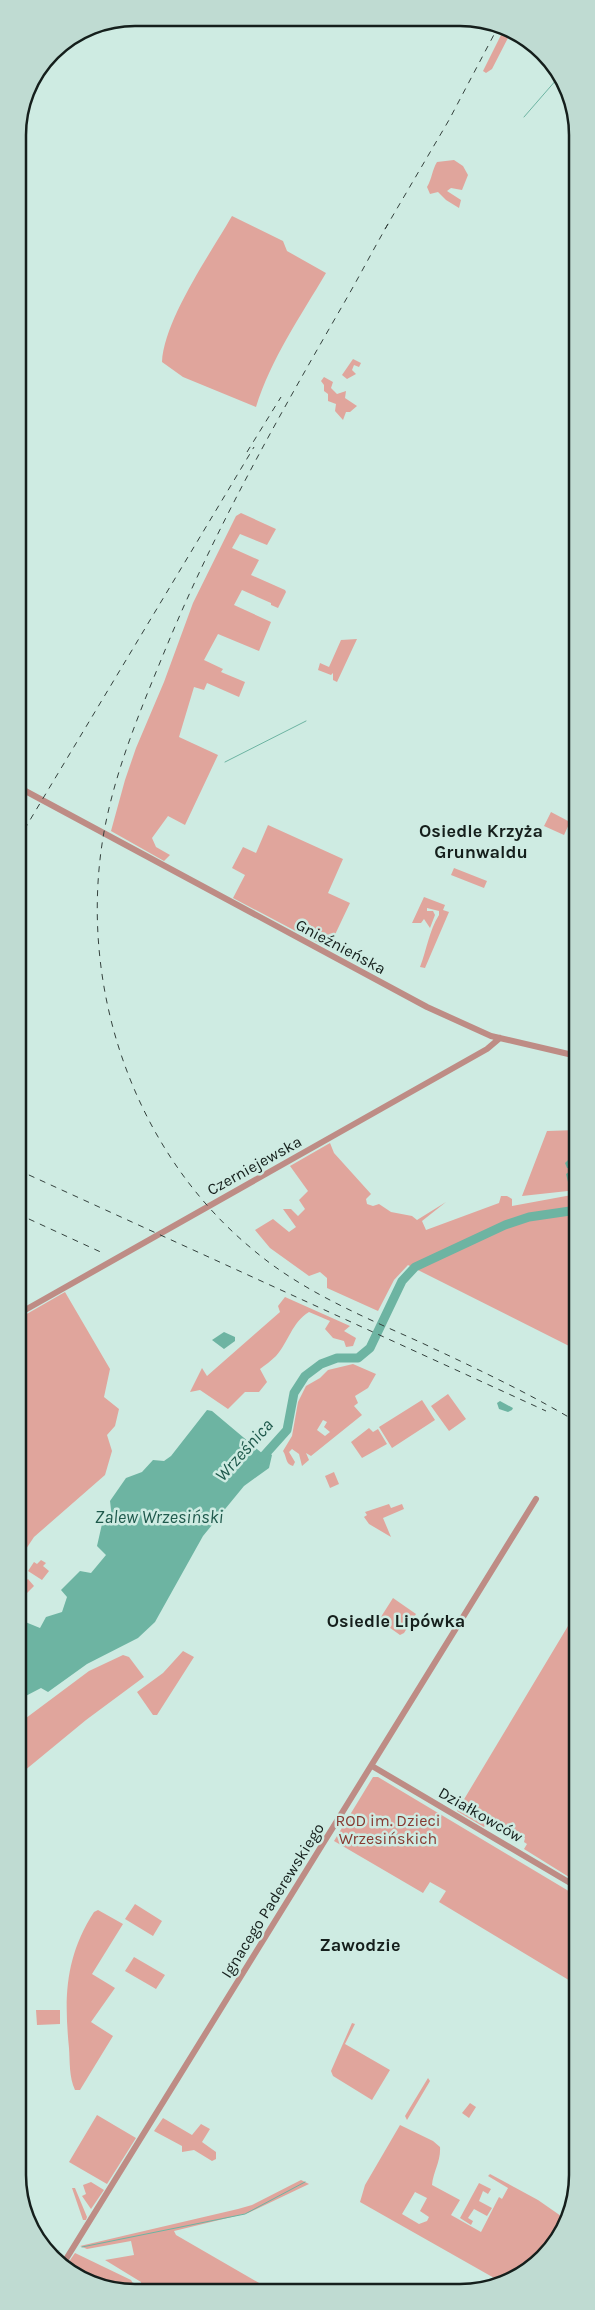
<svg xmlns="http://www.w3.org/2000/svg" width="595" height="2310" viewBox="0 0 595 2310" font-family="Karla,sans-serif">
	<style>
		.green { fill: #e0a59c; fill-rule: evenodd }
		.water { fill: #6db4a2 }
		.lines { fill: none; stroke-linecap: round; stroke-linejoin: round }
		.stream { stroke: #6db4a2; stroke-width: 1 }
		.river { stroke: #6db4a2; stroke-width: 9 }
		.tertiary { stroke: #be8c85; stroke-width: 6 }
		.rail { stroke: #34413d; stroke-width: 1; stroke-dasharray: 6 6; stroke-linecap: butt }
		.labels { text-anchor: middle; stroke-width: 5; stroke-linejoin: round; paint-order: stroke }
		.street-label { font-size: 16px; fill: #151f1c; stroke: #ceebe2 }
		.park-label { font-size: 16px; fill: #863a31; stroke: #ceebe2 }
		.neighbourhood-label { font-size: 18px; font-weight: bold; fill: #151f1c; stroke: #ceebe2 }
		.water-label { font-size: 18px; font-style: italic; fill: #1f594c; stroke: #ceebe2 }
		.rim { fill: none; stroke: #151f1c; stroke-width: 2.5 }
	</style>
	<rect width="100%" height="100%" fill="#ceebe2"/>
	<path class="green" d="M503,31L510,34L492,69L486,73L483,71Z
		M454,160L463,166L468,175L462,190L451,188L447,191L461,200L459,208L446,200L438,192L430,194L427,187C432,179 432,170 437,162Z
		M232,216L283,241L287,251L326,273C300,317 271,359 256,407L183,377L162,362C164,320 210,254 232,216Z
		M353,359L361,363L359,367L354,365L352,370L356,374L347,379L342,375Z
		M324,377L333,382L331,388L337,394L346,391L345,398L357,406L350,412H346L343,420L335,411L336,404L328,401V394L324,391V385L321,381Z
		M241,513L276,529L267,545L240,534L232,548L259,560L251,575L285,590L286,592L278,608L271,605V603L242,590L234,605L271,622L259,651L218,634L204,660L223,669L221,672L245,682L239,697L207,683L204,690L194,687L179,737L218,755L185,825L168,816L152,838L156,847L170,855L164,861L111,831L125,780L136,748L164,682L193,603L236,516Z
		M357,639L337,682L333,680V673L331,675L318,670L320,663L329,667L341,640Z
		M551,812L570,822L564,835L544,826Z
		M268,825L343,859L328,893L350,903L331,943L322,945L233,898L245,875L232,868L243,847L256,853Z
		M454,868L487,881L484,888L451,875Z
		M424,897L445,905L443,910L449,912L425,968L420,967C427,949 429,931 439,915V911L427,908V911H433L435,915L430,928L424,919L421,923H412Z
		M577,1130V1190L522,1196L547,1131Z
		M330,1143L334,1153L371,1194L366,1199L367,1204L373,1206L379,1204L391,1212L412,1216L417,1220L446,1202L422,1221L426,1230L499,1203L501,1196H507L512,1199V1206L577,1194V1350L408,1265L394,1280L378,1311L327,1288V1278L320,1272L309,1276L270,1248L255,1230L273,1219L289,1232L296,1227L283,1209H291L298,1216L305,1209L299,1200L308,1191L290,1166Z
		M65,1292L110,1369L104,1397L119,1409L115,1426L107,1435L112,1451L105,1475L34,1537L18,1561V1319Z
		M285,1297L350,1326L344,1331L356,1338L353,1346L346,1347L344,1341L333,1338L325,1329L330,1321L309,1312C292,1322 288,1343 276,1356C271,1361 265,1365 260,1369L267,1382L259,1392H245L228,1409L200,1390L190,1392L202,1368L207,1376L280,1312L278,1306Z
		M353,1364L376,1374L368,1388L355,1396L358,1403L354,1406L362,1415L311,1456L306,1453L309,1460L302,1466L299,1454L292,1449L289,1452L295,1462L293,1466C285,1464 287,1457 283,1451L292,1436L298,1402L306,1386L320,1378L328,1370ZM323,1420L327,1422L324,1427L330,1432L325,1436L317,1430Z
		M448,1394L466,1419L449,1431L431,1406Z
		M422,1400L435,1420L392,1448L379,1427Z
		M369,1428L373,1432L378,1429L387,1444L362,1458L351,1442Z
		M334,1472L339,1484L330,1488L325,1476Z
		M389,1504L391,1508L402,1504L404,1509L383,1518L391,1537L369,1524L364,1517L367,1515L365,1512Z
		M41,1560L46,1563L43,1566L49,1571L42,1580L28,1571L34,1562L37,1564Z
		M28,1579L34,1586L24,1596L18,1587Z
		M393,1598L416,1614L404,1633L400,1635L379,1620Z
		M577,1611V1882L524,1849L527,1844L524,1842L525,1838L490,1818L484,1827L457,1811Z
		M183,1651L194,1657L157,1715H153L137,1692L163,1673Z
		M123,1655L129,1657L144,1677L86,1720L18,1776V1724L89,1671Z
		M373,1777H378L577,1896V1985L439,1902L446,1891L430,1882L423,1893L334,1841Z
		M135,1904L162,1921L153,1936L125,1919Z
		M98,1910L123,1924L92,1974L115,1988L91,2022L113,2036L80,2090H75C69,2077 70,2062 69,2048C64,1997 65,1957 94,1912Z
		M134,1957L165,1975L156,1989L125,1971Z
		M36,2010H60V2024L37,2025Z
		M352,2023L355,2024L345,2044L390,2070L372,2100L333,2076L331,2071Z
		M428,2078L430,2081L407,2120L405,2116Z
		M470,2103L476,2107L469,2118L462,2113Z
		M97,2115L136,2138L107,2184L69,2162Z
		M163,2118L192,2135L201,2124L210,2129L202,2142L216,2152V2159L212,2161L194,2150L182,2152V2146L154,2131Z
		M400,2125L433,2141L440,2147C441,2161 433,2172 432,2185L460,2200L451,2215L481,2232L499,2197L502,2199L508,2188L488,2176L490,2174L538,2200L561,2216L562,2222C547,2247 533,2274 503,2283L360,2202L365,2185ZM415,2192L427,2198L420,2211L429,2217L427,2221L419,2224L402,2214Z
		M301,2180L309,2184L248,2213L174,2231L176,2235L273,2291L141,2290V2282L105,2260L134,2255L131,2241L87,2249L80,2246L238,2209L252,2205Z
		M91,2182L104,2190L91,2209L82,2196L86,2194L83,2185Z
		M479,2183L491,2189L488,2194L483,2191L479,2201L492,2208L487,2216L474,2209L468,2218L473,2221L471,2225L460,2218Z
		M72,2188H75L87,2217L86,2220H83Z
		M75,2253L131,2280L137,2290H112L66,2266Z"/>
	<path class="water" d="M577,1158V1177L574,1181L568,1182L566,1174L573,1169L567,1168L565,1163L568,1160Z
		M224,1332L235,1337V1341L224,1349L212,1340Z
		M500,1401L513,1408L512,1410L508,1412L499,1409L497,1403Z
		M207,1410L212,1411L263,1454L267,1451L272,1455L269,1468L244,1486L203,1536L155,1622L138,1638L87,1664L48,1692L41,1688L18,1700V1619L40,1628L46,1617L62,1612L67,1597L61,1590L80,1571L91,1573L106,1555L97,1546L102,1524L112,1518L110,1501L126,1478L142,1472L153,1460L164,1461L171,1456Z"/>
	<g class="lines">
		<path class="stream" d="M524,117L557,79
			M225,762L306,721
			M82,2247L245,2214L305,2182
			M49,2252L59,2251"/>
		<path class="river" d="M261,1459L287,1430L294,1393L305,1376L321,1364L337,1358H358L370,1348L402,1281L415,1267L505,1225L529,1217L577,1210"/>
		<path class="tertiary" d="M18,787L427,1007L491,1036L577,1056
			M18,1314L487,1049L500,1038
			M372,1766L577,1887
			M63,2264L536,1499"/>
		<path class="rail" d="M388,224C373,250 359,277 344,303C276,421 212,534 161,660C138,716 115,772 104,832C77,983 132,1149 251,1248C301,1291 362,1316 422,1343C475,1368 527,1392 577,1422
			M385,229L449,120L498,27
			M247,452L281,397
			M18,840L254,447
			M18,1170L546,1411
			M18,1214L105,1254"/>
	</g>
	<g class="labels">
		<g class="street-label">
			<text transform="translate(341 946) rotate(28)" y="6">Gnieźnieńska</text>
			<text transform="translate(254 1165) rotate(-29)" y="6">Czerniejewska</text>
			<text transform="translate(481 1814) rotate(30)" y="6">Działkowców</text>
			<text transform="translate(272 1900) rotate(-58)" y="6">Ignacego Paderewskiego</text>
		</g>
		<g class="park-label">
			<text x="388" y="1826">ROD im. Dzieci<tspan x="388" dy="18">Wrzesińskich</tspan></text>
		</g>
		<g class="neighbourhood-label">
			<text x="481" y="837">Osiedle Krzyża<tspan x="481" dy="21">Grunwaldu</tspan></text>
			<text x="396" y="1627">Osiedle Lipówka</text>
			<text x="360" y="1951">Zawodzie</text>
		</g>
		<g class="water-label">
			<text transform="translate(244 1450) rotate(-48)" y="6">Wrześnica</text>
			<text x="159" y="1523">Zalew Wrzesiński</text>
		</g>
	</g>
	<path d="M0 0H595V2310H0ZM135 26H460A109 109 0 0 1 569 135V2175A109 109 0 0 1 460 2284H135A109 109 0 0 1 26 2175V135A109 109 0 0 1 135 26Z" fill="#bfdbd2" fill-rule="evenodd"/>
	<path class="rim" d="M135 26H460A109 109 0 0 1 569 135V2175A109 109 0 0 1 460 2284H135A109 109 0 0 1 26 2175V135A109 109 0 0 1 135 26Z"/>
</svg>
